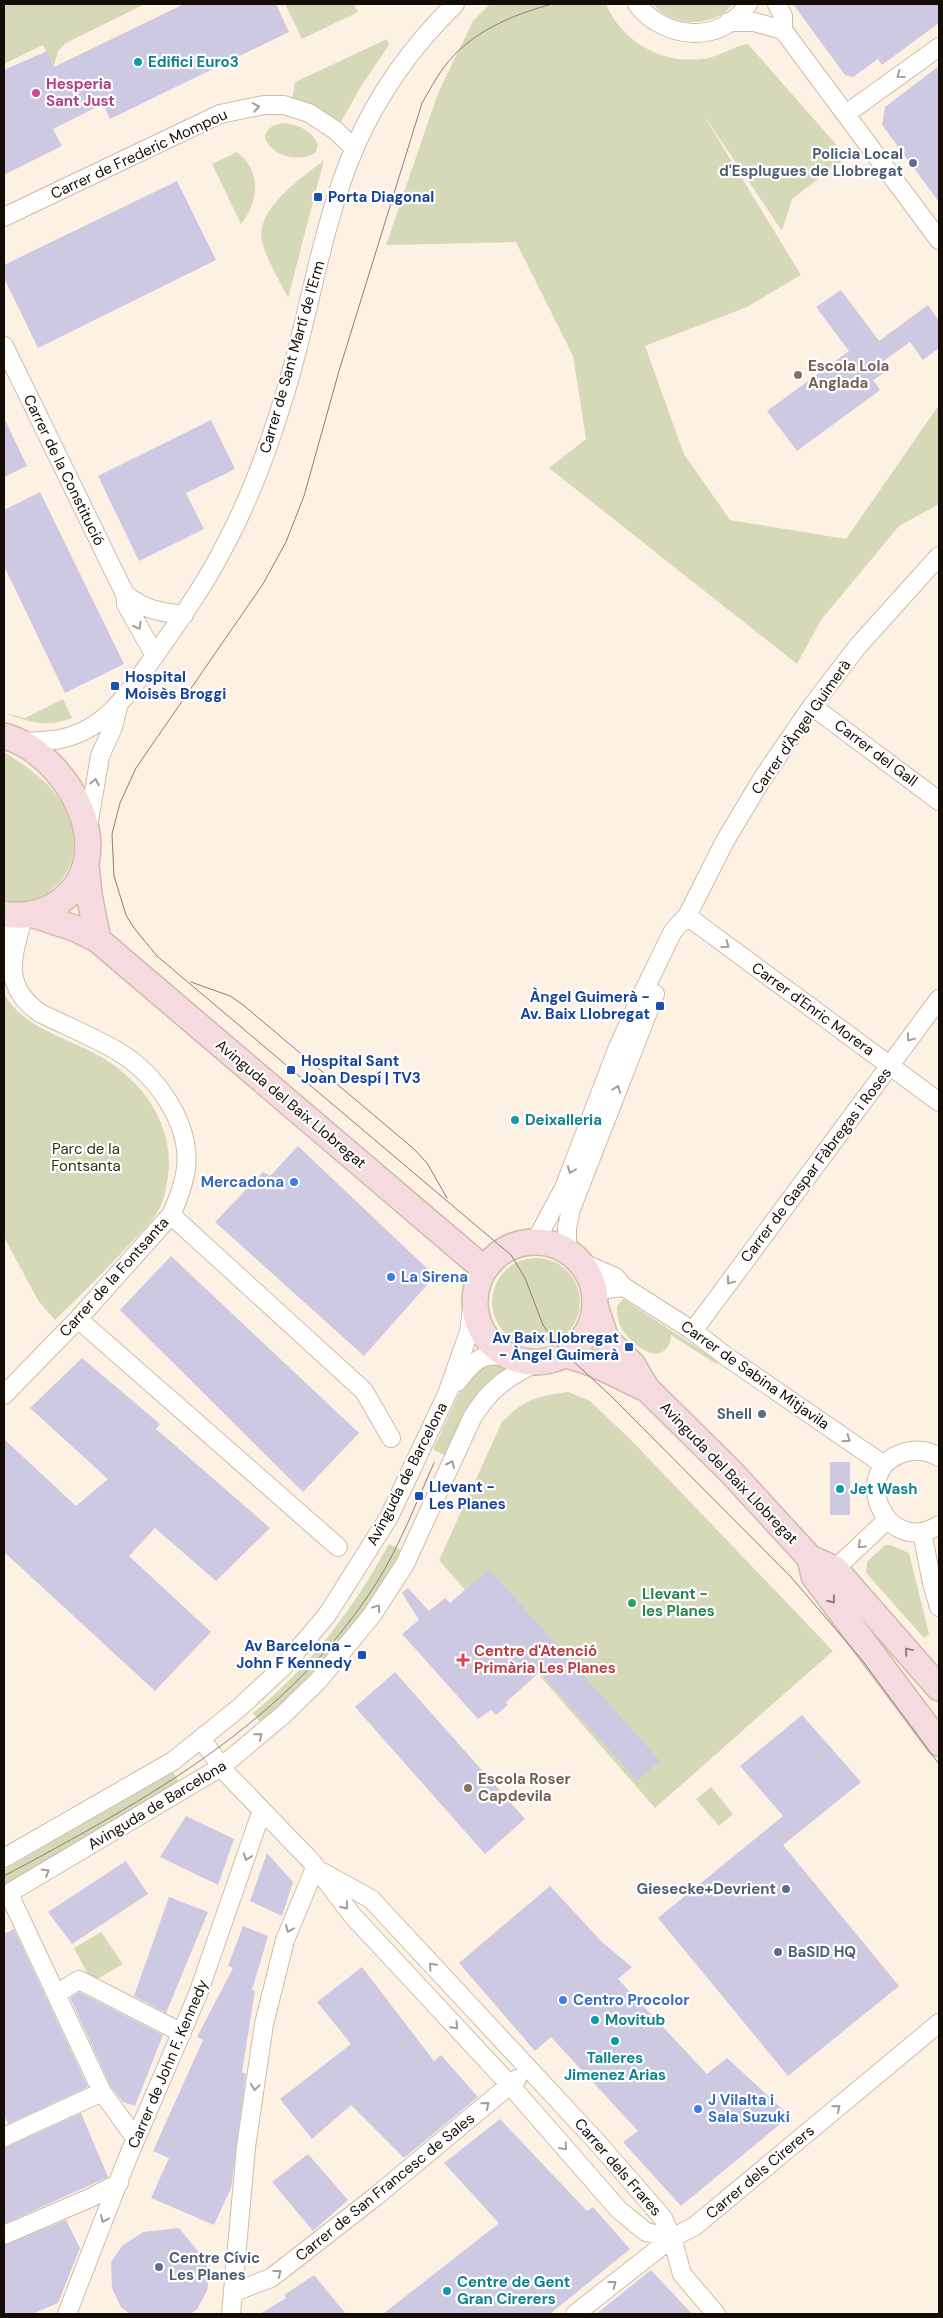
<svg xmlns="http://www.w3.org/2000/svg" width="943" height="2318" viewBox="0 0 943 2318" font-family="'DM Sans',sans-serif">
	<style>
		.green { fill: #d6d9b8 }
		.building { fill: #cec9e3 }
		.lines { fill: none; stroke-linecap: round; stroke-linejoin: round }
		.street-casing { stroke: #cfbca7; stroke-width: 20 }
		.secondary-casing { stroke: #cfbca7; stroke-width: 28 }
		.street { stroke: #fff; stroke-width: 18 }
		.secondary { stroke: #f5dae0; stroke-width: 25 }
		.tram { stroke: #898076; stroke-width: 1 }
		.oneway { stroke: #a19e9b }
		.oneway2 { stroke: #8f7e7e }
		.culture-dot { fill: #0f9aa8; stroke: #fff; stroke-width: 2 }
		.hotel-dot { fill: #d1479c; stroke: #fff; stroke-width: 2 }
		.service-dot { fill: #5c6f8a; stroke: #fff; stroke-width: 2 }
		.transit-dot { fill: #1a4fb4; stroke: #fff; stroke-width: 2 }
		.education-dot { fill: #8d6e63; stroke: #fff; stroke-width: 2 }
		.shop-dot { fill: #3f7fe0; stroke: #fff; stroke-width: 2 }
		.leisure-dot { fill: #2e9e5b; stroke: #fff; stroke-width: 2 }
		.health-dot { fill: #e0444e; stroke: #fff; stroke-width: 2 }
		.labels { text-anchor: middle; stroke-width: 4.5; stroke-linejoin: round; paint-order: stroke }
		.culture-label { font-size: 15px; font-weight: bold; fill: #0d838f; stroke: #fff; text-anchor: start }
		.hotel-label { font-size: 15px; font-weight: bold; fill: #b23c85; stroke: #fff; text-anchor: start }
		.street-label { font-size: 15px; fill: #130d06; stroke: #fff }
		.service-label { font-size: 15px; font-weight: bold; fill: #4e5e75; stroke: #fff; text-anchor: end }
		.transit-label { font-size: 15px; font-weight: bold; fill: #164399; stroke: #fff; text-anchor: start }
		.education-label { font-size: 15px; font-weight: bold; fill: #785e54; stroke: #fff; text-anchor: start }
		.park-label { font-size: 15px; fill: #303209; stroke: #fff }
		.shop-label { font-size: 15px; font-weight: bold; fill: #366cbe; stroke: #fff; text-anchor: start }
		.leisure-label { font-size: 15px; font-weight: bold; fill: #27864d; stroke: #fff; text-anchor: start }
		.health-label { font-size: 15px; font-weight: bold; fill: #be3a42; stroke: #fff; text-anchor: start }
	</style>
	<rect width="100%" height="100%" fill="#fdf1e4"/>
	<path class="green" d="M4,4H145L66,43L58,51L54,66L43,45L4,64Z
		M285,4H354L358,12L302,39Z
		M490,4H606C623,45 669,68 712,57C724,54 736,45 748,44L847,157L792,199L782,231L703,114L801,275L747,307L645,346L684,454L730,520L846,539L939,405V504L899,526L821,620L797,664L549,468L586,439L573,356L516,242L386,245L438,93L473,21Z
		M653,4H733C715,28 671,28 653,4Z
		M387,39L389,45L360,88L341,122L292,101L295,82Z
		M286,123C300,126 311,130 318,144L316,152C301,164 271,156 265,138C266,127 275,124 286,123Z
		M237,152C262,171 259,201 241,224L212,164Z
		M324,160L288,298C280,281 267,261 262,242C255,208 301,179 324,160Z
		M63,699L72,718C47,728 28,722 4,713L25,718Z
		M4,752C28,767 52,783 65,809C71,821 76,842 73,855C68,884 34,911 4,899Z
		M4,993C23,1028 63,1036 96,1054C142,1079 175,1124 168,1177C166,1190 164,1202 157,1213C149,1226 137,1236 127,1247C104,1272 80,1296 55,1320L39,1302L4,1237Z
		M492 1302a44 44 0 1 1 88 0a44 44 0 1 1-88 0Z
		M623,1299L718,1361L716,1364L671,1335C671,1340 670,1345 666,1349C652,1363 630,1341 622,1329C618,1323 617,1313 617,1306Z
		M488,1365H498L505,1369L491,1381L449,1457L433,1450L462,1387L472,1371Z
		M568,1392L590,1401L632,1441L833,1651L655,1808L439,1560L502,1422C526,1398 536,1397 568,1392Z
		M389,1544L405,1552L387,1581L333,1655L262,1725L253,1713C310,1667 354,1608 389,1544Z
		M885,1545H891L909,1553L929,1634L924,1638L866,1573L867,1562Z
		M173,1772L180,1784L4,1885V1870Z
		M711,1787L733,1814L719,1826L696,1799Z
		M101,1932L123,1964L92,1982L74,1948Z"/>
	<path class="building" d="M184,4H276L289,32L110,119L103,104L53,129L62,146L4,175V70L47,51L54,67Z
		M793,4H939V23L882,65L878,59L853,77L845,75Z
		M939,66V202L882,125L885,107Z
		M177,181L216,260L38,348L4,278V265Z
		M841,290L879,341L928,305L939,321V348L923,360L910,342L878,365L884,373L873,380L880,390L797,451L767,411L849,351L816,307Z
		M4,418L27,466L4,477Z
		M211,420L235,469L186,493L204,529L139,561L98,476Z
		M40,492L124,664L65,693L4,566V510Z
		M298,1146L435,1276L364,1356L215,1222L263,1172L270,1176Z
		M171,1256L359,1433L303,1492L120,1310Z
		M82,1358L160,1424L156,1429L270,1528L216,1581L155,1528L129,1556L211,1632L155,1691L4,1552V1439L76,1506L108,1479L30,1408Z
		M830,1462H850V1515H830Z
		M489,1569L660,1761L637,1781L540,1672L506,1702L508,1705L496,1715L491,1710L478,1719L402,1634L419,1620L402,1593L408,1588L429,1611L445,1598L450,1603Z
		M395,1672L525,1819L485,1854L355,1707Z
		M802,1715L861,1782L783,1845L899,1986L788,2076L658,1918L783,1816L740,1766Z
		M186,1816L234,1839L218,1885L160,1857Z
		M267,1853L293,1882L282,1916L250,1901Z
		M126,1861L148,1894L72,1944L48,1912Z
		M550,1886L602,1942L632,1967L618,1979L707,2074L727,2058L790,2116L681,2206L623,2142L638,2131L551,2037L535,2051L459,1963Z
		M169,1897L208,1912L166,2013L134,1996Z
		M243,1926L268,1936L252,1990L255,1991L242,2072L246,2074L231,2188L214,2225L151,2198L169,2158L153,2151L203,2040L197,2037L233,1968L228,1966Z
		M14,1929L88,2087L8,2124L4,2115V1934Z
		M362,1967L434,2061L441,2055L478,2097L404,2158L351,2105L312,2139L280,2099L351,2044L317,2002Z
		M79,1992L163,2035L135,2106L123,2102L111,2087L70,1998Z
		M81,2113L108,2177L4,2224V2148Z
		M500,2119L587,2211L593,2207L630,2249L550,2314H383L498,2224V2222L444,2163Z
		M308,2154L348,2200L313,2231L272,2182Z
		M66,2220L80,2248L58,2303L32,2314H4V2245Z
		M179,2228L202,2256L210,2273L207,2291L197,2309L191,2314H130L121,2307L112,2288L111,2262L122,2246L143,2232Z
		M651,2270L692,2314H596Z
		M314,2275L346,2314H260L286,2298L284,2295Z"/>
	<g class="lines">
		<g class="street-casing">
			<path id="street" d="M637,4C664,40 722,45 748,4
				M777,4L783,16V30
				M728,22H754L783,30L939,240
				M846,114L939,47
				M4,217L220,114L264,105H284L309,113L335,130L354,148
				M4,346L125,594L126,604L155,656
				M125,594C145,610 159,612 184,615
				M812,706L939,801
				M19,742C34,741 49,742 64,738C111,727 134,684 160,648C183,616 205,584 223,549C253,494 274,433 291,373C312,298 324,219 355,147C379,92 412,46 455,4
				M88,827L100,756L113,727L118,707
				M687,916L939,1102
				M4,933L13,954
				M171,1215L364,1391L391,1438
				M535,1242L564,1188L618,1047L640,999L673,931L687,916L725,841L762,779L812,706L858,646L939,556
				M567,1252V1228L571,1209L655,994
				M576,1260L615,1277L624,1287L693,1331L727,1357L884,1465
				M595,1293L605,1289L624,1287
				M78,1319L338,1547
				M693,1331L939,999
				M457,1382C474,1361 481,1350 512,1358
				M4,1395L78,1319L171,1215C178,1200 184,1184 186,1168C191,1122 155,1074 119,1052C94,1037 66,1026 40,1013C0,985 13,955 24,915
				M939,1457C929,1451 918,1449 906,1452C846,1468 886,1559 939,1525
				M922,1532L932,1583L939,1607
				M835,1569L887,1520
				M201,1739L228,1775L311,1861L352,1915L510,2085L619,2210L646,2232L672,2238
				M4,1858L173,1761L239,1708L283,1667L327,1615L389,1517L447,1394L469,1332L473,1301
				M322,1872L371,1899L596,2141L663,2218L672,2238L682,2274L716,2314
				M9,1894L102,2092L136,2139
				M4,1896L221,1767L283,1715L318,1681L372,1615L405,1564L472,1418C490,1388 507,1377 538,1362
				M56,1994L79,1980L182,2033
				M4,2137L102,2092
				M4,2235L90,2198L119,2183
				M234,2292L271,2278L375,2197L517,2079
				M67,2314L128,2157L198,1994L262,1810
				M231,2314L246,2147L264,2024L285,1940L315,1868
				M575,2314L672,2238L695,2226L939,2023"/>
		</g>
		<g class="secondary-casing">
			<path id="secondary" d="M4,736C67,753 125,856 58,903C42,914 23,917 4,914
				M86,865L89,895L98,940
				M31,914L74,928L98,940L484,1269
				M475 1302a60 60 0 1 1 120 0a60 60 0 1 1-120 0Z
				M595,1306L606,1339L632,1364L647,1389L732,1473L810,1558L835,1569L939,1688
				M566,1355C596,1362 620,1377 647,1389
				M810,1558L814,1576L939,1743"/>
		</g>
		<use href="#street" class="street"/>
		<use href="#secondary" class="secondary"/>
		<path class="tram" d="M552,4C512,15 470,32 444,67C436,78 429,91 422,103L339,371L304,496L286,542L263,584L136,768L120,803L112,834L114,876L126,915L134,928L157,956L511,1255L525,1278L543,1325L559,1348L612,1397L791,1577L862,1660L939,1764
			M191,982L230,996L242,1004L414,1149L427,1163L447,1198
			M4,1876C146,1800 288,1723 377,1582C400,1545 416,1503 434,1463"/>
	</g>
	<defs><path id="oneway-chevron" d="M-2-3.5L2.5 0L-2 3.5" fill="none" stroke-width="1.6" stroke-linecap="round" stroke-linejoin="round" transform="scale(1.25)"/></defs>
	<g class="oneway">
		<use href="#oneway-chevron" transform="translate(900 75) rotate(144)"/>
		<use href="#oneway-chevron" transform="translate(256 107) rotate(-10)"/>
		<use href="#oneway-chevron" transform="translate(138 626) rotate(61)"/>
		<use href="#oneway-chevron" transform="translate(95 782) rotate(-79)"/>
		<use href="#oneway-chevron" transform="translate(726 945) rotate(36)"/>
		<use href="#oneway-chevron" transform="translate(910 1038) rotate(127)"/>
		<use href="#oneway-chevron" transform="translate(617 1089) rotate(-69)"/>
		<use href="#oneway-chevron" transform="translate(571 1170) rotate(111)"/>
		<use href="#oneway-chevron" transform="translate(730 1281) rotate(127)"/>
		<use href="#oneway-chevron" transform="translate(847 1439) rotate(35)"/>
		<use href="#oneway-chevron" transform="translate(451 1464) rotate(-66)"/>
		<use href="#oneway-chevron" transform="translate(861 1545) rotate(137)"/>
		<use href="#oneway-chevron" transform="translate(377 1608) rotate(-56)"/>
		<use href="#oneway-chevron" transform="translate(259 1736) rotate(-41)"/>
		<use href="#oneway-chevron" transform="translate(247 1857) rotate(110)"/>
		<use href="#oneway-chevron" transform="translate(46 1872) rotate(-31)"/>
		<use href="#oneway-chevron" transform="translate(345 1906) rotate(52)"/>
		<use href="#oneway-chevron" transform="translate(289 1929) rotate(113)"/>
		<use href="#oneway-chevron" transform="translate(432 1966) rotate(-133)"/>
		<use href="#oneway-chevron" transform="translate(455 2026) rotate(47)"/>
		<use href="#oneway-chevron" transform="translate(255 2087) rotate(98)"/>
		<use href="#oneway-chevron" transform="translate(486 2105) rotate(-40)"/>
		<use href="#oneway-chevron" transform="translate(837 2108) rotate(-40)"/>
		<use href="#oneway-chevron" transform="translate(564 2147) rotate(49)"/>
		<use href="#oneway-chevron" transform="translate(104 2219) rotate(112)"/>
		<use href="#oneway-chevron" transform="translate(278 2273) rotate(-38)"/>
		<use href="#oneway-chevron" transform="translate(613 2284) rotate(-38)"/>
	</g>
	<g class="oneway2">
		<use href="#oneway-chevron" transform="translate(832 1600) rotate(52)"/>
		<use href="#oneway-chevron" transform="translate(908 1651) rotate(-130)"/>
	</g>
	<g class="culture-dot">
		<circle cx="138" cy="62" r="5"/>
		<circle cx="515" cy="1120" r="5"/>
		<circle cx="840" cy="1489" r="5"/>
		<circle cx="595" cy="2020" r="5"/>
		<circle cx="615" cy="2041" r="5"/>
		<circle cx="447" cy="2291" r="5"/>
	</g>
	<circle class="hotel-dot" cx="36" cy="93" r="5"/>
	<g class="service-dot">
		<circle cx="913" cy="163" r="5"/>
		<circle cx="762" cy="1414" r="5"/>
		<circle cx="786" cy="1889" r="5"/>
		<circle cx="778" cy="1952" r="5"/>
		<circle cx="159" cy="2267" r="5"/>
	</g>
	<g class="transit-dot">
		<rect x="313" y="192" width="10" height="10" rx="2.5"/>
		<rect x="110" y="681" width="10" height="10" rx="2.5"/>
		<rect x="655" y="1001" width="10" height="10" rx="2.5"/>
		<rect x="286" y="1065" width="10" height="10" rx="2.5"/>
		<rect x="624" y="1342" width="10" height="10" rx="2.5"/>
		<rect x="414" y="1491" width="10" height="10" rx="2.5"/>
		<rect x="357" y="1650" width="10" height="10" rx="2.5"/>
	</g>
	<g class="education-dot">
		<circle cx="798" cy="375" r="5"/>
		<circle cx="468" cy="1788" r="5"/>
	</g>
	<g class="shop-dot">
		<circle cx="294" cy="1182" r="5"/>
		<circle cx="391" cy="1277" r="5"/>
		<circle cx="563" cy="2000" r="5"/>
		<circle cx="698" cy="2109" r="5"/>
	</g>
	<circle class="leisure-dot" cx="632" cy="1603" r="5"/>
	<path class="health-dot" d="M460.5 1652.5h5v5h5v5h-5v5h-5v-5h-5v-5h5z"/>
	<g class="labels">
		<g class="culture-label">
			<text x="148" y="67">Edifici Euro3</text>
			<text x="525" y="1125">Deixalleria</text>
			<text x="850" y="1494">Jet Wash</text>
			<text x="605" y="2025">Movitub</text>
			<text x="615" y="2063" text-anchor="middle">Talleres<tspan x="615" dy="17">Jimenez Arias</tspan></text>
			<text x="457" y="2287">Centre de Gent<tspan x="457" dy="17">Gran Cirerers</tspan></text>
		</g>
		<g class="hotel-label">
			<text x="46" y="89">Hesperia<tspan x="46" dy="17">Sant Just</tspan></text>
		</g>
		<g class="street-label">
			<text transform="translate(139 154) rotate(-25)" y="5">Carrer de Frederic Mompou</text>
			<text transform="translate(292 357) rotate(-74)" y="5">Carrer de Sant Martí de l'Erm</text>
			<text transform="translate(64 470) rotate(64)" y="5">Carrer de la Constitució</text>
			<text transform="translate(801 727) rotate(-55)" y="5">Carrer d'Àngel Guimerà</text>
			<text transform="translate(876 753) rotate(37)" y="5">Carrer del Gall</text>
			<text transform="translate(813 1009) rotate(36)" y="5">Carrer d'Enric Morera</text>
			<text transform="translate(291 1104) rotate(40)" y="5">Avinguda del Baix Llobregat</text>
			<text transform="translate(816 1165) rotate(-53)" y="5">Carrer de Gaspar Fàbregas i Roses</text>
			<text transform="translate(114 1277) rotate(-48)" y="5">Carrer de la Fontsanta</text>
			<text transform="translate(755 1375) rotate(35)" y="5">Carrer de Sabina Mitjavila</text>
			<text transform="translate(729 1473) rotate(46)" y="5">Avinguda del Baix Llobregat</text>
			<text transform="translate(407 1474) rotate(-63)" y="5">Avinguda de Barcelona</text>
			<text transform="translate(157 1805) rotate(-31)" y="5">Avinguda de Barcelona</text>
			<text transform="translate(168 2064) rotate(-67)" y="5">Carrer de John F. Kennedy</text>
			<text transform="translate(618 2167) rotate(49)" y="5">Carrer dels Frares</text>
			<text transform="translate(760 2172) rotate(-40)" y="5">Carrer dels Cirerers</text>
			<text transform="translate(385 2187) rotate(-39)" y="5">Carrer de San Francesc de Sales</text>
		</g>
		<g class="service-label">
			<text x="903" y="159">Policia Local<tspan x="903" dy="17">d'Esplugues de Llobregat</tspan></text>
			<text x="752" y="1419">Shell</text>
			<text x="776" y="1894">Giesecke+Devrient</text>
			<text x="788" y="1957" text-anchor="start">BaSID HQ</text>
			<text x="169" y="2263" text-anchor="start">Centre Cívic<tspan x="169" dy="17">Les Planes</tspan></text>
		</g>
		<g class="transit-label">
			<text x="328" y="202">Porta Diagonal</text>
			<text x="125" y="682">Hospital<tspan x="125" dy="17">Moisès Broggi</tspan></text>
			<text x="650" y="1002" text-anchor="end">Àngel Guimerà -<tspan x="650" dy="17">Av. Baix Llobregat</tspan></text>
			<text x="301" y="1066">Hospital Sant<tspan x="301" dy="17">Joan Despí | TV3</tspan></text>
			<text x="619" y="1343" text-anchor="end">Av Baix Llobregat<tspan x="619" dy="17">- Àngel Guimerà</tspan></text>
			<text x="429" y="1492">Llevant -<tspan x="429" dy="17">Les Planes</tspan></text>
			<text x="352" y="1651" text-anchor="end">Av Barcelona -<tspan x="352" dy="17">John F Kennedy</tspan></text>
		</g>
		<g class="education-label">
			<text x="808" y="371">Escola Lola<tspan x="808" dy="17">Anglada</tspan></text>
			<text x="478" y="1784">Escola Roser<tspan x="478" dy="17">Capdevila</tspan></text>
		</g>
		<g class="park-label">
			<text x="86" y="1154">Parc de la<tspan x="86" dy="17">Fontsanta</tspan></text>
		</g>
		<g class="shop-label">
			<text x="284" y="1187" text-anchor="end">Mercadona</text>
			<text x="401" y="1282">La Sirena</text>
			<text x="573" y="2005">Centro Procolor</text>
			<text x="708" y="2105">J Vilalta i<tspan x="708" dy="17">Sala Suzuki</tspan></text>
		</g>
		<g class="leisure-label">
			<text x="642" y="1599">Llevant -<tspan x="642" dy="17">les Planes</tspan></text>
		</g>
		<g class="health-label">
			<text x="474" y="1656">Centre d'Atenció<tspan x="474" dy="17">Primària Les Planes</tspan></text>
		</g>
	</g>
	<rect width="943" height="2318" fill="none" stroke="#130d06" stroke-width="10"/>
</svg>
